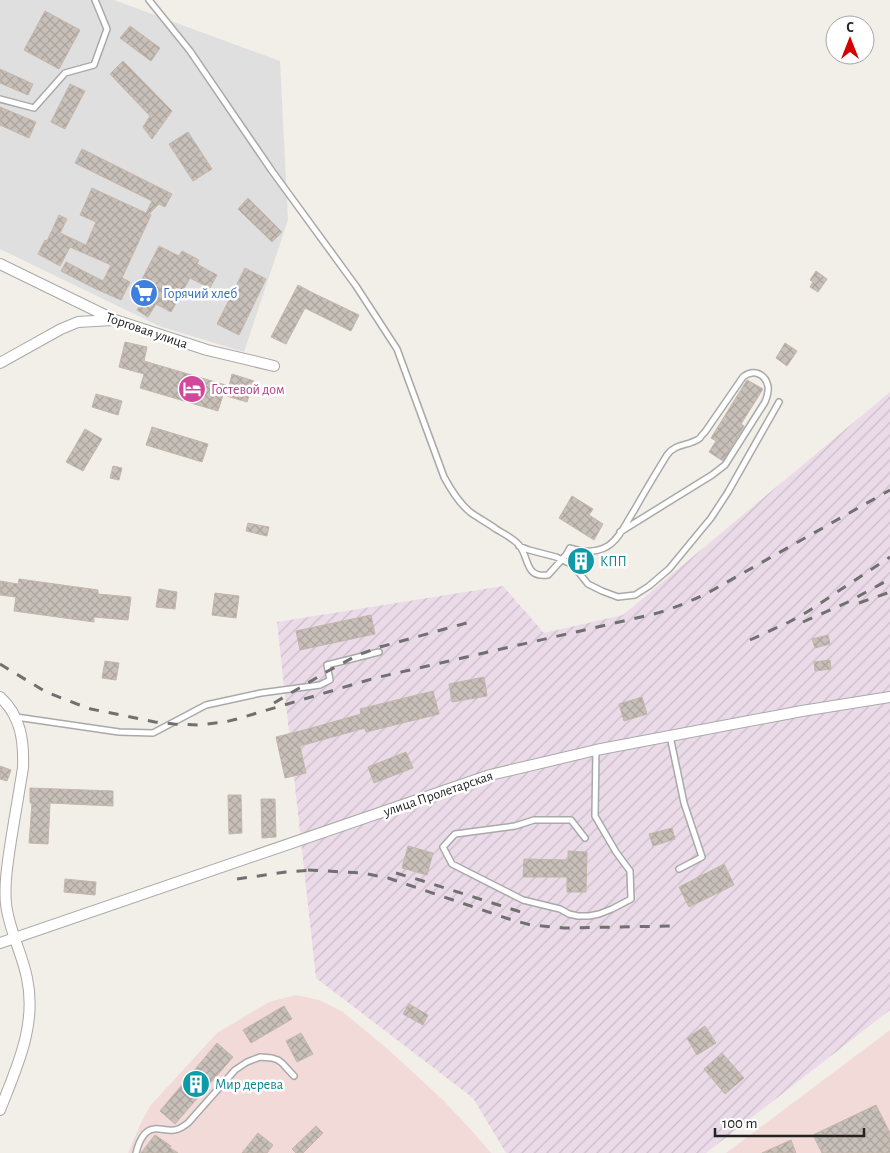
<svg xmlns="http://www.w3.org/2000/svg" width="890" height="1153" viewBox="0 0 890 1153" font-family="'Alegreya Sans',sans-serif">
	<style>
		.residential { fill: #e0dfdf }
		.commercial { fill: #f2dad9 }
		.industrial { fill: url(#industrial-furrows) }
		.building { fill: url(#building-cross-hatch); stroke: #c4b6ab }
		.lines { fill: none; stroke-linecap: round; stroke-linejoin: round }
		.service-casing { stroke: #a9a9a9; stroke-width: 8 }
		.minor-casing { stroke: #a9a9a9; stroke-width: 12 }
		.service { stroke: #fff; stroke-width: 5 }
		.minor { stroke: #fff; stroke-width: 10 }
		.rail { stroke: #707070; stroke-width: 3; stroke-dasharray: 10 10; stroke-linecap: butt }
		.labels { text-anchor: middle; stroke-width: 5; stroke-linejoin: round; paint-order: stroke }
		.shop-label { font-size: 14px; fill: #366cbe; stroke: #fff; text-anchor: start }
		.street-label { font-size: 14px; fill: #222; stroke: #fff }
		.hotel-label { font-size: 14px; fill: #b23c85; stroke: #fff; text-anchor: start }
		.culture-label { font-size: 14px; fill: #0d838f; stroke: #fff; text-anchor: start }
	</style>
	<defs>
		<pattern id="industrial-furrows" width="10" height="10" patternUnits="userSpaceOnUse" patternTransform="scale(1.25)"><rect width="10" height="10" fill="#ebdbe8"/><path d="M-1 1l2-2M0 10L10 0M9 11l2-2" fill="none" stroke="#c9bcc7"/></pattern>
		<pattern id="building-cross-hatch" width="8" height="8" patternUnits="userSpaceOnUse" patternTransform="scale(1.25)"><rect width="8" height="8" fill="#c7bfb8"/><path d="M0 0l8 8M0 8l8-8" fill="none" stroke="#aba49e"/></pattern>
	</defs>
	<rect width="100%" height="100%" fill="#f2efe9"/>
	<path class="residential" d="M0,0H114L280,61L288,220L244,352L159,326L0,249Z"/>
	<path class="commercial" d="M296,995L319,1000L343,1012L391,1052L443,1100L473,1132L491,1153H128L140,1125L150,1106L217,1033L269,1002Z
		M890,1030V1153H726Z"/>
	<path class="industrial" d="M890,392V1010L706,1153H506L473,1098L316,978L277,622L503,586L544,633L623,615Z"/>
	<path class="building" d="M45,11L80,30L59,69L24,50Z
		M130,26L160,48L151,61L120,38Z
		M123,61L172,111L152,139L143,127L150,116L110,74Z
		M0,69L33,84L28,95L0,83Z
		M70,84L85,91L65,129L51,122Z
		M0,107L36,122L29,138L0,125Z
		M188,132L212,169L193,181L169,144Z
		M82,149L172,194L165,207L159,204L149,214L151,215L122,278L130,282L121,300L94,288L61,271L66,262L103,281L111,265L70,247L60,266L38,254L45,240L47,241L59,215L67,219L60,233L86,245L96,222L80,215L92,188L146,213L152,201L75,163Z
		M248,198L282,232L272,242L238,209Z
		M159,246L179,256L182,251L199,260L197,264L217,275L210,288L190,278L171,312L156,304L148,317L137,310L149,292L138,287Z
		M245,268L266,279L239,335L217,324Z
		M816,271L827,279L818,292L810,287L813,282L810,280Z
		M298,285L313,293L359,315L351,331L305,308L286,344L271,337Z
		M125,342L147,347L144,361L229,386L232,374L254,381L247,402L223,395L218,411L140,388L144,374L119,367Z
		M785,343L797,351L787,366L776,358Z
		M747,380L763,389L741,424L744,426L723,461L709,452L716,441L711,438Z
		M96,394L122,401L118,415L92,407Z
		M152,427L208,444L202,462L146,445Z
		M85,429L102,439L83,471L66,462Z
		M113,466L122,468L119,480L110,478Z
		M572,496L593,509L589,515L603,524L594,540L559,518Z
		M248,523L269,527L267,536L246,531Z
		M19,579L98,590V594L131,597L128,620L94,617V622L14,611L16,597L0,595V581L18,584Z
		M159,589L177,592L175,609L156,607Z
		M215,593L239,596L236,618L212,615Z
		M371,615L375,634L300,650L296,631Z
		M828,635L830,644L815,648L812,639Z
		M830,660L831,669L815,671L814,662Z
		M105,661L119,663L116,680L102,678Z
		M484,677L487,696L452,702L449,684Z
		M433,691L439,714L366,732L365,728L300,746L306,773L285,778L276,737L308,729L361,714L360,709Z
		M642,697L647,714L624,721L619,704Z
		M406,752L413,768L374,783L368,767Z
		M0,766L11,770L7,781L0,779Z
		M30,788L113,791V806L50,803L48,844L29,843L32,803H30Z
		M228,795H241L242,833L229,834Z
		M261,799H275L276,837L262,838Z
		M672,828L675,839L653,846L649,834Z
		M408,846L433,853L427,875L402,868Z
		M568,851L587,852L586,892H567V877H523L524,859L568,860Z
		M724,864L734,885L689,907L679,887Z
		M65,879L96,882L95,895L64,892Z
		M409,1004L428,1015L423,1025L403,1014Z
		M284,1006L292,1019L251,1043L243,1030Z
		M705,1026L716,1043L697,1055L687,1038Z
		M301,1033L313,1054L297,1062L286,1041Z
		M217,1043L233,1057L175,1124L160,1111Z
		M722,1053L744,1078L725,1094L704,1069Z
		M876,1105L890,1133V1153H822L813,1135Z
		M316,1126L323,1133L303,1153H296L292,1149Z
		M258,1133L273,1145L267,1153H242Z
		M155,1135L171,1146L170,1148L178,1153H141Z
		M791,1140L796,1153H762Z"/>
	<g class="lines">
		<g class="service-casing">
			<path id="service" d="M149,0L190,51L272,171L356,286L397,349L444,477C451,490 459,503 470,512C478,518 488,523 496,529C504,534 513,538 519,545C530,558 524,578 548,575L566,555L570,548C582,552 596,553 608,546C620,538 627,521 635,509C645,491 656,473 667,455C677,442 688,447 700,438C700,437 705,432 705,432L743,377C753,369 765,373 768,386C769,392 767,397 765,402L725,465L712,475L620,532
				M0,99L34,108L65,73L94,65L107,29L95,0
				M519,546L529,550L556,557L569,563L576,569L588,584L602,591L618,597L635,595L649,586L669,569L711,518L728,492L779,402
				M16,717L119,732L153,733L206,705L261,693L320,685L330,680L327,665L379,652
				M670,736L684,803L702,857L679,869
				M585,838L571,820H534L515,826L455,834L443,847L452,864L523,900L560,909L569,914L578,916H589L599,914L612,909L631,899L630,871L616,852L595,816L596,750
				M136,1153C138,1145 143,1130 154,1129C160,1128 167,1131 174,1130C179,1130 184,1126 188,1123L235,1070L247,1062L260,1057L272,1058L278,1060L282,1063L294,1076"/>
		</g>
		<g class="minor-casing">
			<path id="minor" d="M0,264L115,320L207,350L274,366
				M0,363L61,329L78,322L113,320
				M0,697C21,716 24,741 23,768C19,792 15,816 11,840C8,861 4,883 6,904C9,930 22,953 27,978C37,1025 17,1067 0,1110
				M0,943L490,775L596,750L802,711L890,697"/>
		</g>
		<use href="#service" class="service"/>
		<use href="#minor" class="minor"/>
		<path class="rail" d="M859,603L890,592
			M803,622L848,602L890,579
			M750,640L789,622L807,612L890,557
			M0,664L46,692L77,704L91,709L155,722L174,724L198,725L225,722L237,719L375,678L654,614C675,608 694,600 713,590L890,490
			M274,703L328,671L358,655L380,647L470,622
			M308,870L363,873L388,878L512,920L531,925L564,928L673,926
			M396,873L423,881L527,914
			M237,879L286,872L314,870"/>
	</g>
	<defs>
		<g id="supermarket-disc" transform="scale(1.4375)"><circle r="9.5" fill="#3f7fe0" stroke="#fff"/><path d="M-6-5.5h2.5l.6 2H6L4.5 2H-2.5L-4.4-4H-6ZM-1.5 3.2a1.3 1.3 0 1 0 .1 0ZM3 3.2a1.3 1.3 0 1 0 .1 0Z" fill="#fff"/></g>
		<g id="hotel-disc" transform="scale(1.4375)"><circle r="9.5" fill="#d1479c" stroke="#fff"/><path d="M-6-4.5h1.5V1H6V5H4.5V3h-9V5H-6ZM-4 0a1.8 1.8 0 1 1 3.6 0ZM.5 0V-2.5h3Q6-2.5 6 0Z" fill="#fff"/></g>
		<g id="building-disc" transform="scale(1.4375)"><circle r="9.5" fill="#0f9aa8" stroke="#fff"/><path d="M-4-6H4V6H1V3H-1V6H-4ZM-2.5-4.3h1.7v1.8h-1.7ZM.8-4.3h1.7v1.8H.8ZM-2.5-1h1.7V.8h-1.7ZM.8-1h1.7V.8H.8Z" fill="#fff"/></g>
	</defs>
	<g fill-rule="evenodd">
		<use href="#supermarket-disc" x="144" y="293"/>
		<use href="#hotel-disc" x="192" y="389"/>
		<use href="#building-disc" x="581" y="561"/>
		<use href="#building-disc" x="196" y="1084"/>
	</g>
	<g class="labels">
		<g class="shop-label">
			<text x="163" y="298">Горячий хлеб</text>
		</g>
		<g class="street-label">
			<text transform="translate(147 330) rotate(19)" y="5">Торговая улица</text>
			<text transform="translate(438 793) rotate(-19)" y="5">улица Пролетарская</text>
		</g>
		<g class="hotel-label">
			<text x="211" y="394">Гостевой дом</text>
		</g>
		<g class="culture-label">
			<text x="600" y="566">КПП</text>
			<text x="215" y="1089">Мир дерева</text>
		</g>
	</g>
	<g transform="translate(850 40)"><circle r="24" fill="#ffffff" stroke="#a7a7a7"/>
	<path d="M0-4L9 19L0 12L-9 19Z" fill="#d40000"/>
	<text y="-8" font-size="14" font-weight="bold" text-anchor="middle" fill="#222222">С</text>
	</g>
	<path d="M715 1128v8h149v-8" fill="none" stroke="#222222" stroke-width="2.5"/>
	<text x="722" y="1128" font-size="15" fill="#222222" stroke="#ffffff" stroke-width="4" paint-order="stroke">100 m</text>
</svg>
